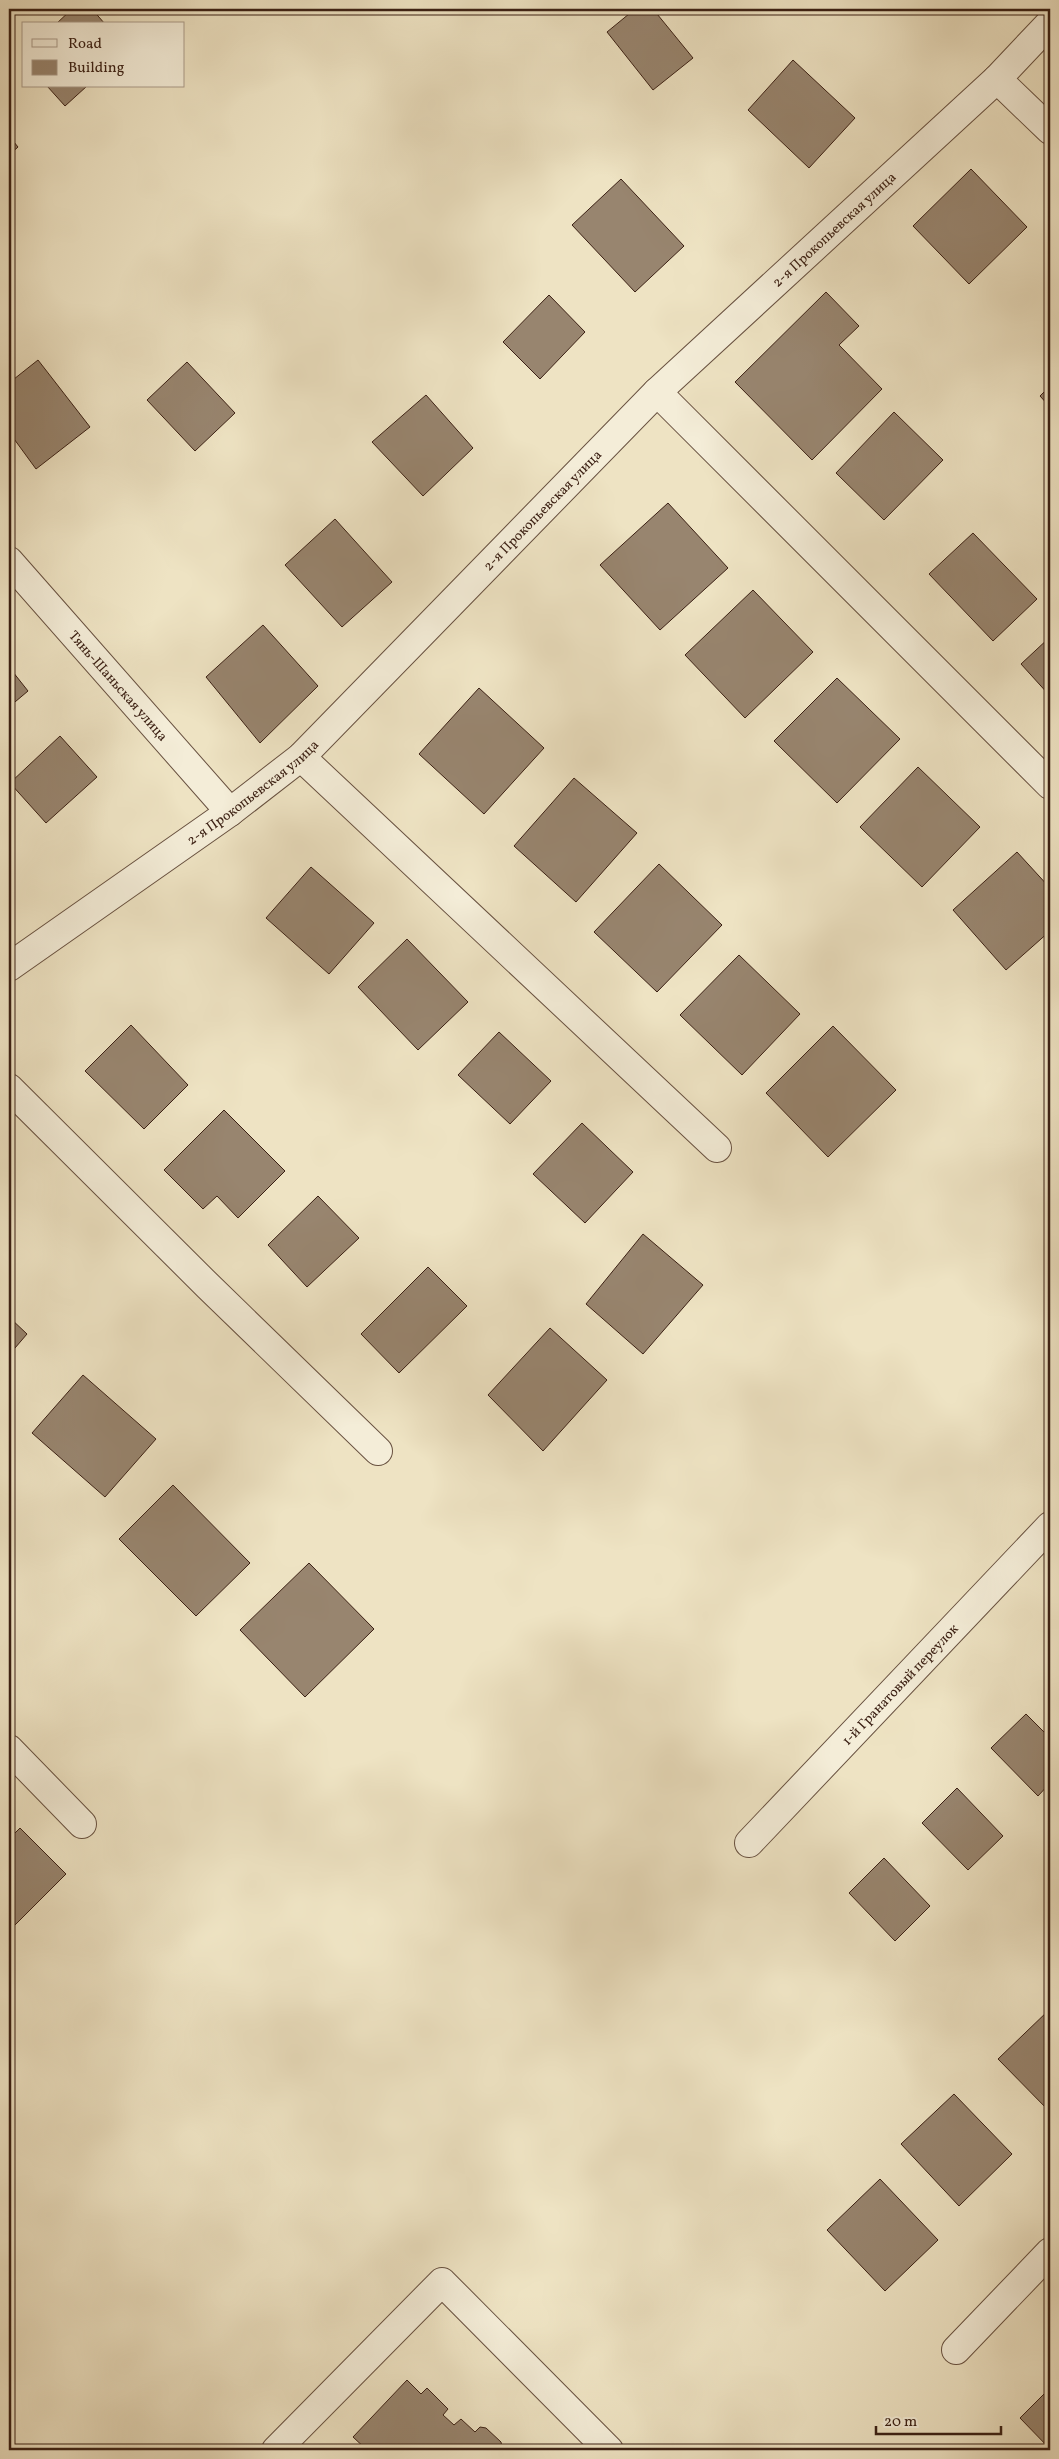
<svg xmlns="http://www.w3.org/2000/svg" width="1059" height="2459" viewBox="0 0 1059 2459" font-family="Vollkorn,serif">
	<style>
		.building { fill: #98856f; stroke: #3b2014 }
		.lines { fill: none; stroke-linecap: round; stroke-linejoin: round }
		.minor-casing { stroke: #685140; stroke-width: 30 }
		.minor { stroke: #f4edd8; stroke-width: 28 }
		.labels { text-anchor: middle; stroke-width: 4; stroke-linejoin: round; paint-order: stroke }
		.street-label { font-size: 14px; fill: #3b2014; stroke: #f4edd8 }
	</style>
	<rect width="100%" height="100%" fill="#eee3c3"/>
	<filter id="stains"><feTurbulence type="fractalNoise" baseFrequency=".004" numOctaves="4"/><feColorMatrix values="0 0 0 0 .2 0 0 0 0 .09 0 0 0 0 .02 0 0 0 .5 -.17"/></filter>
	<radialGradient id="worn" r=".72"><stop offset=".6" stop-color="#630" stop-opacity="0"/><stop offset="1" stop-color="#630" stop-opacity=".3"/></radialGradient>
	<path class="building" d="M72,9H92L105,24H56Z
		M635,9H653L693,58L653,90L607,32Z
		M793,60L855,118L809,168L748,110Z
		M47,86H87L65,106Z
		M9,136L18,147L9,155Z
		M971,169L1027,227L969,284L913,226Z
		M621,179L684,246L635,292L572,225Z
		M826,292L859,326L839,345L882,389L812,460L735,382Z
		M549,295L585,332L540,379L503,342Z
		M38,360L90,427L36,469L9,432V383Z
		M187,362L235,413L195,451L147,400Z
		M1050,386V407L1040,396Z
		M426,395L473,448L423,496L372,442Z
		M894,412L943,460L884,520L836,473Z
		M668,503L728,568L660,630L600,565Z
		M335,519L392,582L342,627L285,565Z
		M973,533L1037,599L993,641L929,574Z
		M753,590L813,652L745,718L685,655Z
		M263,625L318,686L260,743L206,677Z
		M1050,637V696L1021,664Z
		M9,667L28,691L9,707Z
		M837,678L900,739L837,803L774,741Z
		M479,688L544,748L484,814L419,754Z
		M60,736L97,777L46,823L10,783Z
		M918,767L980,827L922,887L860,827Z
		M574,778L637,833L576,902L514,846Z
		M1017,852L1050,888V931L1006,970L953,910Z
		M659,864L722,925L657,992L594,932Z
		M311,867L374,923L329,974L266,918Z
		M407,939L468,1002L418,1050L358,987Z
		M739,955L800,1014L742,1075L680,1015Z
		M131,1025L188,1085L144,1129L85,1071Z
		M833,1026L896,1090L828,1157L766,1093Z
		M499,1032L551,1081L510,1124L458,1075Z
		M224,1110L285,1171L238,1218L217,1196L203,1209L164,1170Z
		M582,1123L633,1172L585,1223L533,1174Z
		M318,1196L359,1238L307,1287L268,1245Z
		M643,1234L703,1285L643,1354L586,1304Z
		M428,1267L467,1306L399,1373L361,1334Z
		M9,1317L27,1334L9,1355Z
		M550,1328L607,1380L543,1451L488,1395Z
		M83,1375L156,1439L105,1497L32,1433Z
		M173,1485L250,1563L196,1616L119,1539Z
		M309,1563L374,1629L305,1697L240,1630Z
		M1026,1714L1050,1738V1783L1038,1796L991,1748Z
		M957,1788L1003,1836L968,1870L922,1823Z
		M20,1828L66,1874L9,1931V1839Z
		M884,1858L930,1906L895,1941L849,1893Z
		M1050,2009V2112L998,2059Z
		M954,2094L1012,2154L959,2206L901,2144Z
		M880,2179L938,2240L885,2291L827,2230Z
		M407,2380L421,2394L427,2388L448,2409L443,2415L454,2425L461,2419L475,2432L480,2427L486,2428L501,2442L502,2447L499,2450H367L353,2437Z
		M1050,2388V2449L1020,2418Z"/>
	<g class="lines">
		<g class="minor-casing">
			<g id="minor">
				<path d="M997,79L1050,130"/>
				<path d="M657,392L1050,785"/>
				<path id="s1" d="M9,561L230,812"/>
				<path d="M301,757L717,1148"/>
				<path id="s2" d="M9,967L230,812L301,757L657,392L997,79L1050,23"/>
				<path d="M9,1088L208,1286L378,1451"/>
				<path d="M9,1749L82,1824"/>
				<path id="s3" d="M749,1843L1050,1526"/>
				<path d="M956,2350L1050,2252"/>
				<path d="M276,2450L442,2282L609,2450"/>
			</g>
		</g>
		<use href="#minor" class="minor"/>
	</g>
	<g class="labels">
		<g class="street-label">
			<text dy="5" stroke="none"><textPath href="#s2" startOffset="1110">2-я Прокопьевская улица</textPath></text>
			<text dy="5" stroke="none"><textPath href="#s2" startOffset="705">2-я Прокопьевская улица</textPath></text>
			<text dy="5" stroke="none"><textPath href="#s1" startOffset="166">Тянь-Шаньская улица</textPath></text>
			<text dy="5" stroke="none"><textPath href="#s2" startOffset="300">2-я Прокопьевская улица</textPath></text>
			<text dy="5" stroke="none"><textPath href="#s3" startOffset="219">1-й Гранатовый переулок</textPath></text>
		</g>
	</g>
	<rect width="1059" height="2459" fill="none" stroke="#eee3c3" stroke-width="30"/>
	<rect x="10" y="10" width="1039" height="2439" fill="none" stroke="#3b2014" stroke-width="2.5"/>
	<rect x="15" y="15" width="1029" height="2429" fill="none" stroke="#3b2014"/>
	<rect x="22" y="22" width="162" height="65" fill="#f4edd8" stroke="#aa9b8a"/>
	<rect x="32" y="39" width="25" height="8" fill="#f4edd8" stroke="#aa9b8a"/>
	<text x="68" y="48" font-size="15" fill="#3b2014">Road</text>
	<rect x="32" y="60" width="25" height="15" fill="#98856f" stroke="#aa9b8a"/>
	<text x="68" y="72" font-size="15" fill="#3b2014">Building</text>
	<path d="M876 2426v8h125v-8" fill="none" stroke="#3b2014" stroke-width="2.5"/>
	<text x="884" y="2426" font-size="15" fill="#3b2014" stroke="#f4edd8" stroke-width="4" paint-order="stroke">20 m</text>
	<rect width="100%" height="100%" filter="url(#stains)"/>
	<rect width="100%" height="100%" fill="url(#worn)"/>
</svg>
